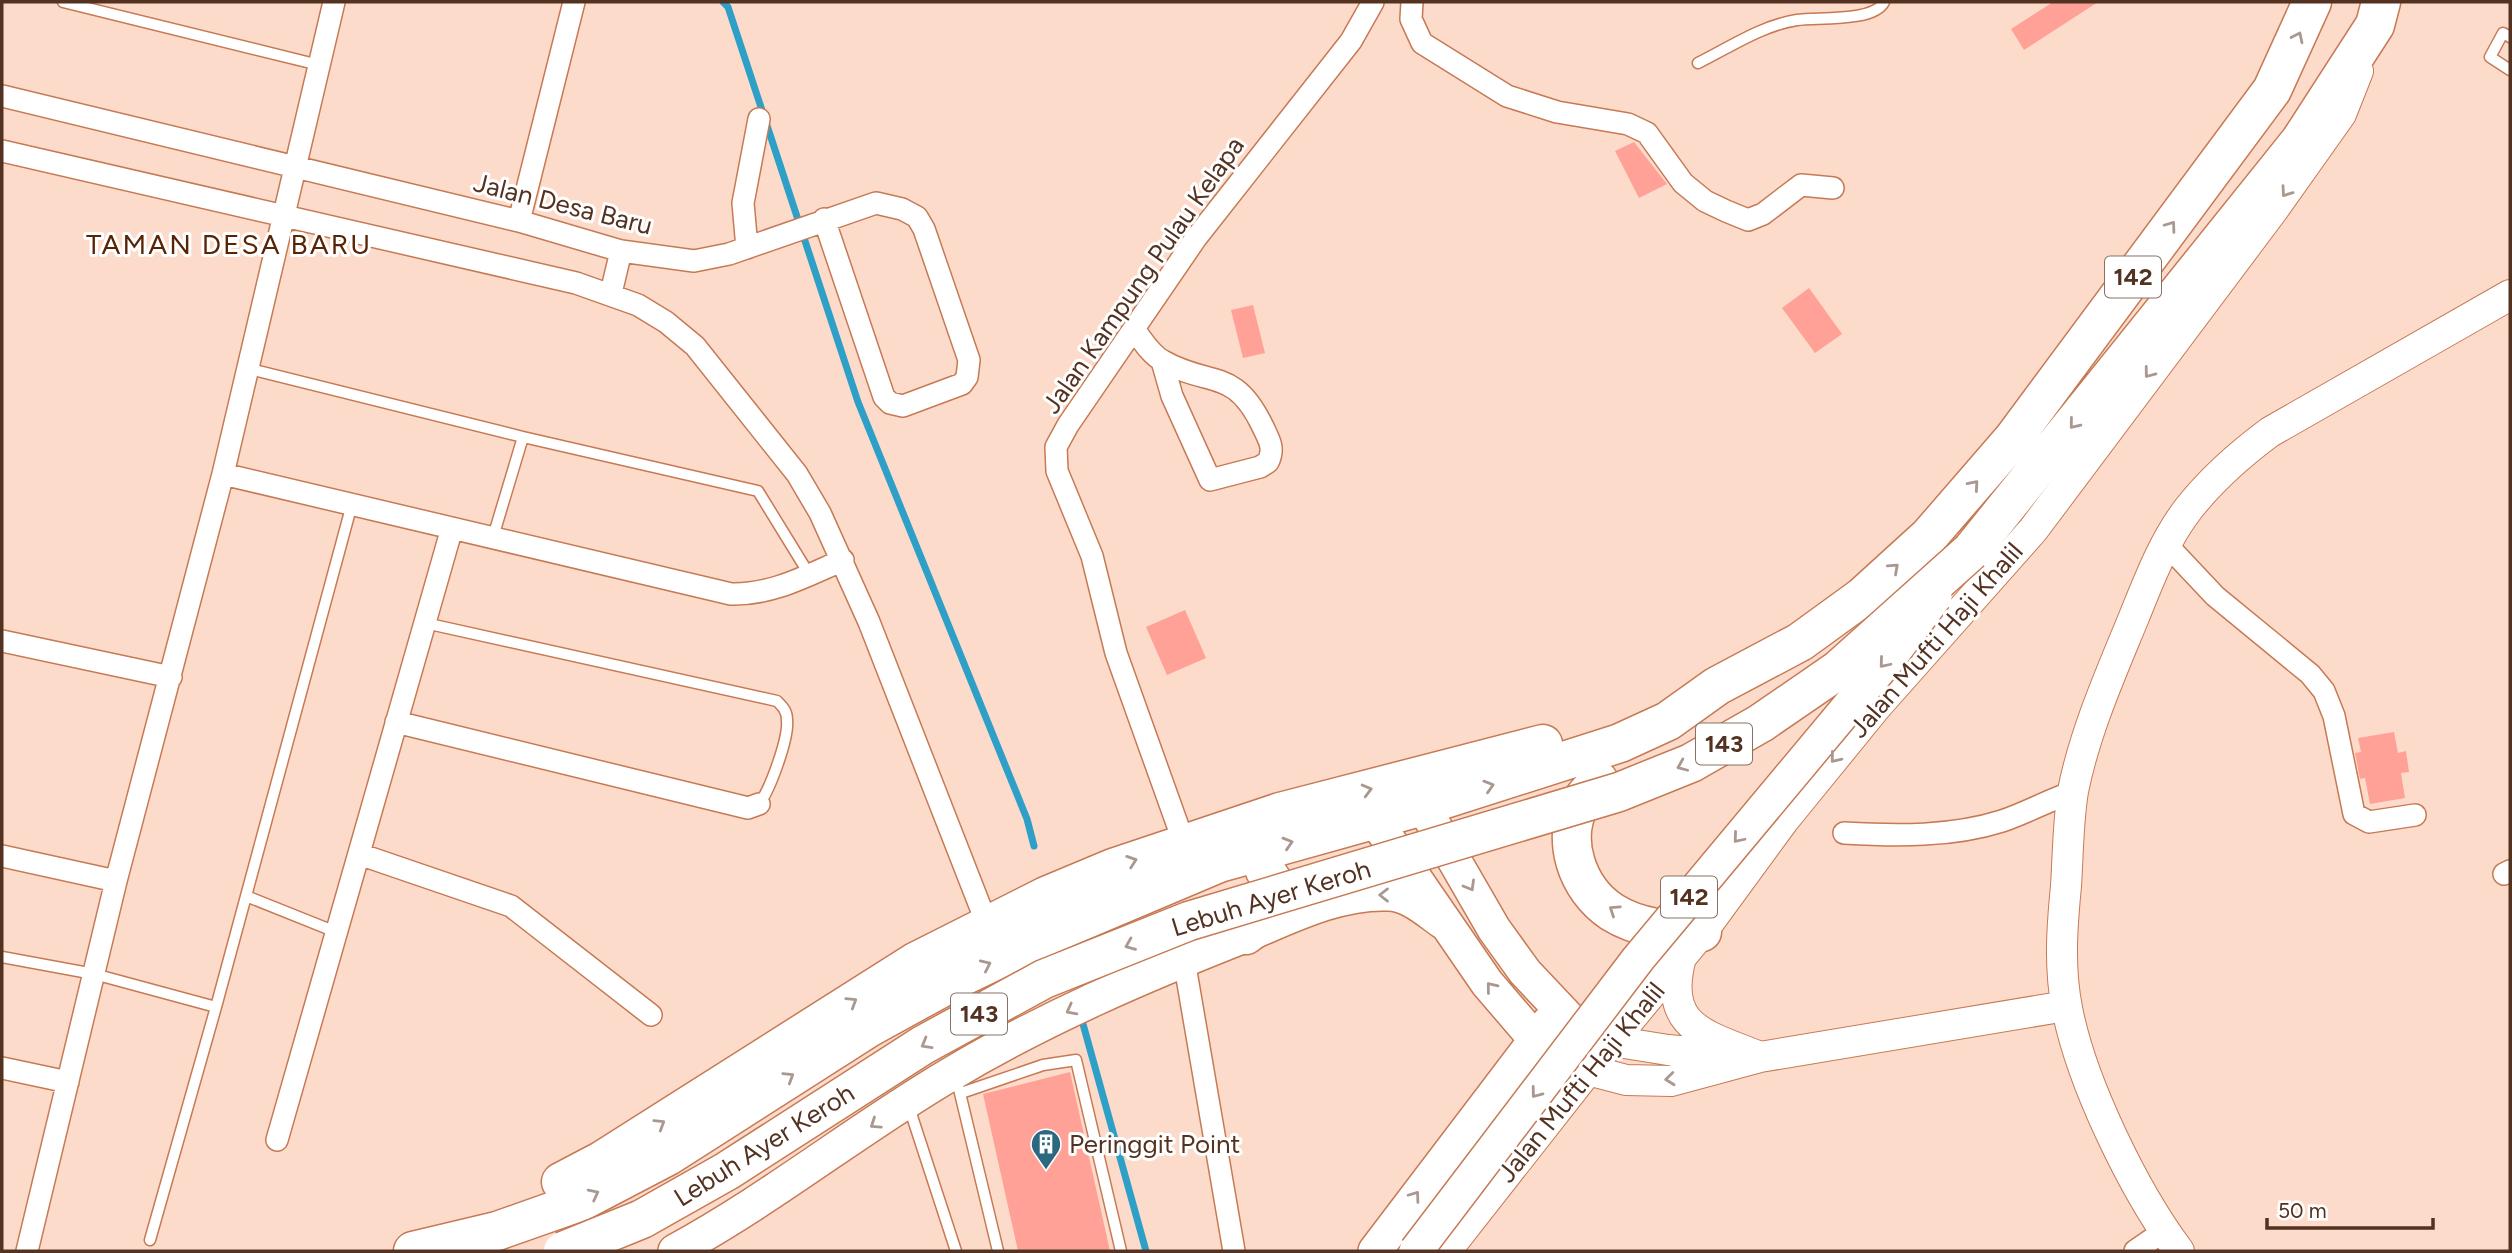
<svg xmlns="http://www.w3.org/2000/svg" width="2512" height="1253" viewBox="0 0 2512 1253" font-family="Figtree,sans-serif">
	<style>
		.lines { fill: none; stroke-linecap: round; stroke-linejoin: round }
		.stream { stroke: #2ea0c8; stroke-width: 7 }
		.building { fill: #ffa196 }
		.lane-casing { stroke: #c67a54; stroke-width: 13 }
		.street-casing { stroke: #c67a54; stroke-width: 24 }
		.secondary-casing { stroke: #c67a54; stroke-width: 32 }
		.primary-casing { stroke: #c67a54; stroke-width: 36 }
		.highway-casing { stroke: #c67a54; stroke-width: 41 }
		.lane { stroke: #fff; stroke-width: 10 }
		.street { stroke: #fff; stroke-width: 21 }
		.secondary { stroke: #fff; stroke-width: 30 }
		.primary { stroke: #fff; stroke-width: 33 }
		.highway { stroke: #fff; stroke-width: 38 }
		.primary-bridge-casing { stroke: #c67a54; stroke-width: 36; stroke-linecap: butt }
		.highway-bridge-casing { stroke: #c67a54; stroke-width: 41; stroke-linecap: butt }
		.primary-bridge { stroke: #fff; stroke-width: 33 }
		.highway-bridge { stroke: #fff; stroke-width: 38 }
		.oneway { stroke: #a99890 }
		.labels { text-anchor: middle; stroke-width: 6; stroke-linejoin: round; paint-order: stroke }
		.shield { fill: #fff; stroke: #877064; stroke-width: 2 }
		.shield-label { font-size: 24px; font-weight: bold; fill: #533222 }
		.street-label { font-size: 26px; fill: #533222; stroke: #fff }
		.poi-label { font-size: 26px; fill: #533222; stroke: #fff; text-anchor: start }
		.neighbourhood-label { font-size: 28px; letter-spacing: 2px; fill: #582404; stroke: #fff }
	</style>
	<rect width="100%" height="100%" fill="#fddbcb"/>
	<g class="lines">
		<path class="stream" d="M723,2L728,7L858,402L1027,819L1034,846
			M1083,1024L1146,1251"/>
	</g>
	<path class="building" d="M2053,2H2098L2024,50L2011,29Z
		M1634,142L1667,184L1639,198L1615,151Z
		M1809,288L1842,334L1815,353L1782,308Z
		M1253,305L1265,353L1243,358L1231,310Z
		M1185,610L1206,658L1167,675L1146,627Z
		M2394,732L2398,753L2406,751L2409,772L2401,773L2405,798L2370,804L2365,778L2360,779L2355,753L2361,752L2358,738Z
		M1070,1072L1110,1251H1018L983,1094Z"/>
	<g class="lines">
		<g class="lane-casing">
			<path id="lane" d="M63,2L319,65
				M2510,37L2503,33L2490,57L2510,70
				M1698,63C1730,47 1763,25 1797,20C1818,17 1874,22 1884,2
				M246,368L523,437L758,491L809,574
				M493,537L523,437
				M425,623L777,701C783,707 787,711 787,720C789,738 770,790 759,804
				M246,896L336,932
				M2,957L94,974L216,1007L150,1240
				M216,1007L352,504
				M959,1089L998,1251
				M961,1093L1043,1065L1076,1060L1121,1251
				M908,1104L956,1251"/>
		</g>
		<g class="street-casing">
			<path id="street" d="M1412,2L1411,19L1422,43L1507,96L1557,112L1628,124L1647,133L1683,183L1705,201L1726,211L1748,220L1763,214L1801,185L1833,188
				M2,96L519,221L621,251L694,261L729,254L876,203L902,209L917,217L924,229L969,360L967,377L962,384L903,406L890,403L884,397L824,219
				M2,151L576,283L638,305L666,322L695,346L797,474L820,513L869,622L987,924
				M519,221L574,2
				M747,248L743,203L759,119
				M611,293L621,251
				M1134,329C1142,340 1151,355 1163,361C1210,388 1234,366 1263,427C1269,440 1275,448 1268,462L1260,467L1210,480L1172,396L1162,361
				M223,474L731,594C772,595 806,576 843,560
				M2166,544L2215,596L2310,674L2324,691L2334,716L2354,814L2369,822L2415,815
				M2,641L171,677
				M396,722L748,808L759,804
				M1844,833C1896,836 1952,837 2002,821C2026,813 2049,800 2073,792
				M1184,843L1116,653L1092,556L1057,471L1056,447L1068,425L1196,238L1351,41L1373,2
				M359,854L511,906L651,1015
				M2,856L116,881
				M2504,874L2510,871
				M1184,960L1234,1251
				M2,1068L68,1082
				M277,1140L452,528
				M27,1251L116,881L223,474L334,2
				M2135,1251L2164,1231"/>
		</g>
		<g class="secondary-casing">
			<path id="secondary" d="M1681,957C1662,1028 1704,1034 1760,1057
				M1612,1041L1668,1050L1737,1056
				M1588,1070L1626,1080L1671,1081L1760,1057L2066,1006
				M1446,1251L1588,1070L1702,932L1784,820L1876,707L2033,530L2273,210L2341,114L2358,71
				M2179,1251C2134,1191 2081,1082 2067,1008C2059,967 2062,927 2066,886C2068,855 2068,822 2073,791C2085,731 2111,673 2134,617C2149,580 2164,540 2189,508C2212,479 2239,455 2270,432L2510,295"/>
		</g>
		<g class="primary-casing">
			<path id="primary" d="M1423,806L1494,929L1525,972L1576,1026L1612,1041
				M1375,820L1487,983L1535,1039L1554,1056L1588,1070
				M675,1251C771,1199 856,1130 951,1074C1043,1019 1143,976 1242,937C1288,918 1337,892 1388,894C1409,894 1428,912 1444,923
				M1375,1251L1549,1022"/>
		</g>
		<g class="highway-casing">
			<path id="highway" d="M1971,551L2300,141L2375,25L2381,2
				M1599,781C1593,788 1585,794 1581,802C1560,839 1577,889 1612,912C1639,929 1671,931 1702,932
				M1246,935C1268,919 1289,895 1265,871
				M561,1182L601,1161L915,962L1046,896L1113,868L1280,812L1543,744
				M413,1251L497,1231L582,1201L668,1156L870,1027L963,976L1051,934L1219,863L1423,806L1620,743L1668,721L1717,686L1800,642L1862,597L1929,536L2013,439L2272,90L2312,2"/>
		</g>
		<use href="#lane" class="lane"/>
		<use href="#street" class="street"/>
		<use href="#secondary" class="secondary"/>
		<use href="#primary" class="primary"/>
		<use href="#highway" class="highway"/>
		<g class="primary-bridge-casing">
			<path id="primary-bridge" d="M1416,1251L1638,959L1890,657L1935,597"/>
		</g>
		<g class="highway-bridge-casing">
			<path id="highway-bridge" d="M563,1251L642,1219L727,1171L923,1045L1044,979L1189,921L1619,792L1691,763L1761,723L1838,670L1971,551"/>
		</g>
		<use href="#primary-bridge" class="primary-bridge"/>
		<use href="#highway-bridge" class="highway-bridge"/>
	</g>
	<defs><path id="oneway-chevron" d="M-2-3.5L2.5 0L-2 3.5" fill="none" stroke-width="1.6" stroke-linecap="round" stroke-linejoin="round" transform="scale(1.75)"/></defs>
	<g class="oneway">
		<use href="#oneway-chevron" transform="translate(2298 37) rotate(-64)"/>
		<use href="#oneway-chevron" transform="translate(2286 192) rotate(125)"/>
		<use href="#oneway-chevron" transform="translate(2171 226) rotate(-54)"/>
		<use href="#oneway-chevron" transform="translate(2149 373) rotate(127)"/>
		<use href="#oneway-chevron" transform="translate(2074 424) rotate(129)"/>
		<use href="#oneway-chevron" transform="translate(1974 485) rotate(-49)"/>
		<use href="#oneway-chevron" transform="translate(1894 568) rotate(-42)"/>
		<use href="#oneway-chevron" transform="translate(1884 663) rotate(130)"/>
		<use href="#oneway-chevron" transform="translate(1835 758) rotate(129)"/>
		<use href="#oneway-chevron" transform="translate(1682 766) rotate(157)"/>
		<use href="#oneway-chevron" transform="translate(1489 786) rotate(-17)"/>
		<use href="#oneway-chevron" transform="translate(1367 790) rotate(-15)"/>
		<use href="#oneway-chevron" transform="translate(1738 838) rotate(130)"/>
		<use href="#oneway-chevron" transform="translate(1288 843) rotate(-17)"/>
		<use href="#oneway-chevron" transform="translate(1132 861) rotate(-19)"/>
		<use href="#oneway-chevron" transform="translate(1470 886) rotate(60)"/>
		<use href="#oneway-chevron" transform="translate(1384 895) rotate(180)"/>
		<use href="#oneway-chevron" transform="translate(1614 910) rotate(-146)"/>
		<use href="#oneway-chevron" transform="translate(1130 945) rotate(158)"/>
		<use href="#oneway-chevron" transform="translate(986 965) rotate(-25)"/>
		<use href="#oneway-chevron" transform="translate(1491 987) rotate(-129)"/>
		<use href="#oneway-chevron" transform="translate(852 1002) rotate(-32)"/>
		<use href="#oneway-chevron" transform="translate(1071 1010) rotate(152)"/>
		<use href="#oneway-chevron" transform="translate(926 1044) rotate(150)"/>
		<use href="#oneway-chevron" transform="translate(789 1077) rotate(-32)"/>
		<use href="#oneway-chevron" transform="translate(1670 1079) rotate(174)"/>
		<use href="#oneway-chevron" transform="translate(1536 1093) rotate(127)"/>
		<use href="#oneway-chevron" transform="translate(660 1124) rotate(-32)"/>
		<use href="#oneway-chevron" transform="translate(875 1124) rotate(146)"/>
		<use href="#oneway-chevron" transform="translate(594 1194) rotate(-27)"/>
		<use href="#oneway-chevron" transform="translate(1415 1196) rotate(-54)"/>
	</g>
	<defs>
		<g id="building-pin" transform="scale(1.575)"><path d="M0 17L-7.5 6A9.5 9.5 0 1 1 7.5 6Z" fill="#2c687f" stroke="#fff"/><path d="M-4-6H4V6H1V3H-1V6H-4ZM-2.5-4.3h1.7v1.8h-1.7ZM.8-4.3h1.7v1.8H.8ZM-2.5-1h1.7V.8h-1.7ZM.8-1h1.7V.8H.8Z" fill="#fff"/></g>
	</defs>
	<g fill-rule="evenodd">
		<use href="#building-pin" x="1046" y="1144"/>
	</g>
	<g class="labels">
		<g class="shield">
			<rect x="2105" y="256.5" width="56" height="41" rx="5"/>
			<rect x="1696" y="723.5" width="56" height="41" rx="5"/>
			<rect x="1661" y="876.5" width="56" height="41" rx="5"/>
			<rect x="951" y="993.5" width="56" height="41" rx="5"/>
		</g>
		<g class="shield-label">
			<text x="2133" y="285">142</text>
			<text x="1724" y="752">143</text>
			<text x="1689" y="905">142</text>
			<text x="979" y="1022">143</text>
		</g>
		<g class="street-label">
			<text transform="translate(563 204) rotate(14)" y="9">Jalan Desa Baru</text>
			<text transform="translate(1143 275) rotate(-55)" y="9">Jalan Kampung Pulau Kelapa</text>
			<text transform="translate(1936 640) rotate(-49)" y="9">Jalan Mufti Haji Khalil</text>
			<text transform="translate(1271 898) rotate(-17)" y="9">Lebuh Ayer Keroh</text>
			<text transform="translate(1581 1082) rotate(-51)" y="9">Jalan Mufti Haji Khalil</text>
			<text transform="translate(764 1145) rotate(-32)" y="9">Lebuh Ayer Keroh</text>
		</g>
		<g class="poi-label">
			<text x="1069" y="1153">Peringgit Point</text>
		</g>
		<g class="neighbourhood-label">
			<text x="229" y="254">TAMAN DESA BARU</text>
		</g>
	</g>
	<rect width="2512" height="1253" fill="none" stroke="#533222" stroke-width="7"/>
	<path d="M2267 1218v10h166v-10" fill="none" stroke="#533222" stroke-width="3.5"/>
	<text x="2278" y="1218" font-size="21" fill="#533222" stroke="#ffffff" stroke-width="5" paint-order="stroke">50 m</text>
</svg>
